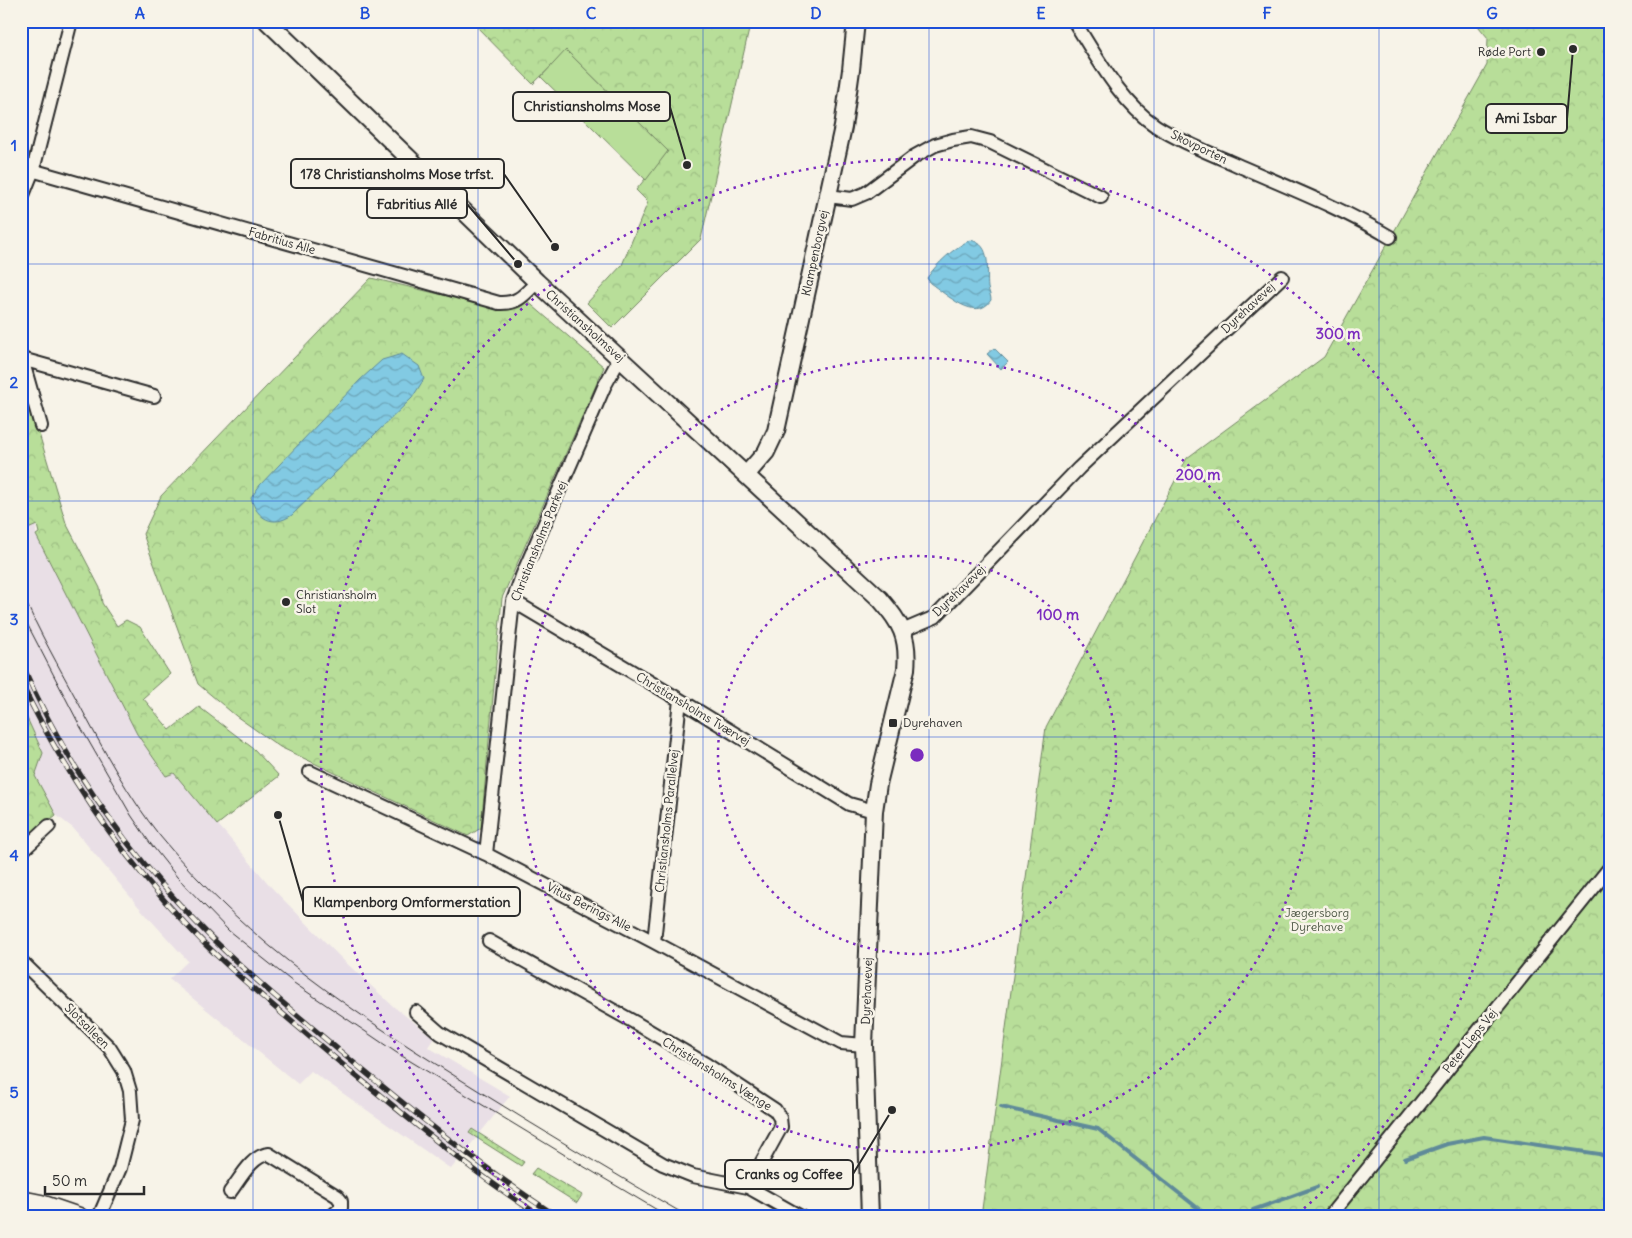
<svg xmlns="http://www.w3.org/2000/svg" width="1632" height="1238" viewBox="0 0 1632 1238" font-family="Delius,sans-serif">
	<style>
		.built { fill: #e9dfe6 }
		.grass { fill: url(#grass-dots); stroke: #728462 }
		.forest { fill: url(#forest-crowns); stroke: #728462 }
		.pitch { fill: #b8de99; stroke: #728462 }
		.water { fill: url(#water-waves); stroke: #5f8a99 }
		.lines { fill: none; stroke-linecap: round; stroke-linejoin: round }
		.stream { stroke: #5f8a99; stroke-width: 4 }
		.minor-casing { stroke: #2b2b2b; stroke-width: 16 }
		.tertiary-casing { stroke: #2b2b2b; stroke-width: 20 }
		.secondary-casing { stroke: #2b2b2b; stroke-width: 21 }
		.minor { stroke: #f7f3e8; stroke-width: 12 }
		.tertiary { stroke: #f7f3e8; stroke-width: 16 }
		.secondary { stroke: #f7f3e8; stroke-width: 18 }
		.tram { stroke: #2b2b2b; stroke-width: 1 }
		.rail-casing { stroke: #2b2b2b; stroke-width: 5.5 }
		.rail { stroke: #f7f3e8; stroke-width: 4; stroke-dasharray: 11; stroke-linecap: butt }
		.grid { fill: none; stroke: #1d4ed8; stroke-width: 1; stroke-opacity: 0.55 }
		.ring { fill: none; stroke: #7b2cbf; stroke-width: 2.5; stroke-dasharray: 2.5 5 }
		.poi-dot { fill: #2b2b2b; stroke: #f7f3e8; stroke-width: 2 }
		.labels { text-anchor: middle; stroke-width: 5; stroke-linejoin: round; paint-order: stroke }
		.poi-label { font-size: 12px; fill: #2b2b2b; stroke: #f7f3e8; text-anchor: start }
		.street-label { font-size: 12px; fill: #2b2b2b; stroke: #f7f3e8 }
		.park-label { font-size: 12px; fill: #4e5846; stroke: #f7f3e8 }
		.centre { fill: #7b2cbf; stroke: #f7f3e8; stroke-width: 2.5 }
		.ring-label { font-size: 15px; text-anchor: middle; font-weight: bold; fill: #7b2cbf; stroke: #f7f3e8; stroke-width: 5; stroke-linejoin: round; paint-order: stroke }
		.leader { fill: none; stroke: #2b2b2b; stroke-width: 2 }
		.callout-dot { fill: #2b2b2b; stroke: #f7f3e8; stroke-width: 2 }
		.callout { fill: #f7f3e8; stroke: #2b2b2b; stroke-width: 2 }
		.callout-label { font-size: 14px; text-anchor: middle; font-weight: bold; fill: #2b2b2b }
		.neatline { fill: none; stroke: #1d4ed8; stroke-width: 2 }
		.grid-label { font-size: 16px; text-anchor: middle; font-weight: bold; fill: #1d4ed8 }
	</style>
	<defs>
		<pattern id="grass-dots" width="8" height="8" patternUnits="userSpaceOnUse" patternTransform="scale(1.25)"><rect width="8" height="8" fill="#b8de99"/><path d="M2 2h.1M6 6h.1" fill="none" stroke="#9ebf84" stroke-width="1.8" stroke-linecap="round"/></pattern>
		<pattern id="forest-crowns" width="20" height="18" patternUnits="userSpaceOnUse" patternTransform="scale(1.25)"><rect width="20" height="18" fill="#b8de99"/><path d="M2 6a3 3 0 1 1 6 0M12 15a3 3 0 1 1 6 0" fill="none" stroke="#9ebf84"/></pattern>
		<pattern id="water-waves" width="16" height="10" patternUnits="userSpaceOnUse" patternTransform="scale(1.25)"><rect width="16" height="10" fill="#82cae3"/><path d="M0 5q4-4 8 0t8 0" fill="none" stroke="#6ba4b8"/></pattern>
	</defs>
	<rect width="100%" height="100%" fill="#f7f3e8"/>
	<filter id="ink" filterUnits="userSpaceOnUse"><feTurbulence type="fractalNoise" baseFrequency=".02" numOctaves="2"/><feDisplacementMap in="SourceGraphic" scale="10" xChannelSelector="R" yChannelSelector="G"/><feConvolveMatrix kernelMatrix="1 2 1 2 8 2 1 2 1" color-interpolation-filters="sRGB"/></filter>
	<g filter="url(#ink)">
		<path class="built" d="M36,525V535L137,734L166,776L174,773L272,888L342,959L394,1007L434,1038L428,1047L510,1096L451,1169L311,1071L298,1084L169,979L188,961L138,906L73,828L56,815L35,776L43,753L21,705V532Z"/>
		<path class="grass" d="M472,1129L524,1162L521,1166L469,1133Z
			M536,1168L582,1195L577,1203L531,1174Z"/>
		<path class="forest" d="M471,21H751L701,239L612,328L587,303L622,265L648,202L636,190L668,151L567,51L533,84Z
			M1474,21H1611V1217H981L1046,727L1187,458L1324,357L1487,65L1488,38Z
			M371,278L507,310L526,300L604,367L502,598L481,828L468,836L280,747L236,716L198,684L143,534L161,496Z
			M21,374L66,523L100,588L102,603L117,626L126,620L140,627L170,674L143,698L170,730L199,707L254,749L279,776L217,825L174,773L166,776L137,734L36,535L39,533L37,525L21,532Z
			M21,705L43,753L35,776L56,815L21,844Z"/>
		<path class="pitch" d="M566,50L668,151L646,180L541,77Z"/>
		<path class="water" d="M970,240C993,244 986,271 988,288C989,292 991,296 991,300C976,323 946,294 930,283L927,278C937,263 954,248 970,240Z
			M994,348L1008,362L1001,369L987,354Z
			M402,354L419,366L424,379L412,398L292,515C273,528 257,519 251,498L260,485L360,380L382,360Z"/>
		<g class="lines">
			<path class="stream" d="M1001,1107L1098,1129L1209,1217
				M1405,1159L1447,1144L1484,1137L1599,1154L1611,1158
				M1253,1210L1317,1187"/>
			<g class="minor-casing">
				<path id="minor" d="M1074,21C1096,56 1121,103 1156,126C1178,140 1204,151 1228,161C1282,185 1340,207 1390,237
					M21,167L499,303C518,304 524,295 537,282
					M828,196L852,199L866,193L915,156L935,145L953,140L971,137L990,142L1101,197
					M21,200L33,170L71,21
					M21,357L22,359L154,396
					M22,359L41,426
					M513,601L680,700L849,804L874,811
					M902,631L935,617L1079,468L1282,277
					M310,772L486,854L654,942L841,1043L864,1045
					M21,852L49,826
					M486,854L513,601L522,576L604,387L615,367L622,359
					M489,941L634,1022L707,1065L775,1110L780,1118L781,1127L748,1187
					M654,942L680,700
					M21,961L109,1047L124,1071L130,1091L132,1120L120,1168L99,1217
					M416,1012L440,1033L663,1164L693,1176L748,1187L801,1217
					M230,1192C240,1179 252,1155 269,1154L337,1196L341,1201V1208L331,1217
					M1329,1217L1611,866"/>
			</g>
			<g class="tertiary-casing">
				<path id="tertiary" d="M267,21L537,282L880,599C901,623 909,637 906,669L878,784L874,811L864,1045L870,1217
					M746,475L766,452L776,431L843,127L851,70L856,21"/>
			</g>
			<g class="secondary-casing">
				<path id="secondary" d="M21,1200L41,1204L79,1217"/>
			</g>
			<use href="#minor" class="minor"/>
			<use href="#tertiary" class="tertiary"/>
			<use href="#secondary" class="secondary"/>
			<path class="tram" d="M21,591C38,630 59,667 79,704C103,749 128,796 160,836C249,945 361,1018 479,1091C548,1134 618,1176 689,1217
				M21,612L80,726L131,815L150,843L177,877L229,931L294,983L397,1053L583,1166L669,1217"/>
			<g class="rail-casing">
				<path id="rail" d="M21,662C62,758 124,847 196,922C243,971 296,1014 348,1058C416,1114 483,1169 558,1217
					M21,683C68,780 130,869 206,945C251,989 301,1029 349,1070C412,1121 473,1173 542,1217"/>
			</g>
			<use href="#rail" class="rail"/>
		</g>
	</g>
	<path class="grid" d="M253,21V1217M478,21V1217M703,21V1217M929,21V1217M1154,21V1217M1379,21V1217M21,264H1611M21,501H1611M21,737H1611M21,974H1611"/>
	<g class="ring">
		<circle cx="917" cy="755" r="199"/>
		<circle cx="917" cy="755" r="397"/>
		<path d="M538 1215A596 596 0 1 1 1296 1215"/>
	</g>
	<g class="poi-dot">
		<circle cx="1541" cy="52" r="5"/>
		<circle cx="286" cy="602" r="5"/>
		<rect x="888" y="718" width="10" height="10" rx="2.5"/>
	</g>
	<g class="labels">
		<g class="poi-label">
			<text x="1531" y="56" text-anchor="end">Røde Port</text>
			<text x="296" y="599">Christiansholm<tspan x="296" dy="14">Slot</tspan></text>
			<text x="903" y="727">Dyrehaven</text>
		</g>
		<g class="street-label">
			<text transform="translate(1199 147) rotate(26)" y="4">Skovporten</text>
			<text transform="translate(282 241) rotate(16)" y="4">Fabritius Alle</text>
			<text transform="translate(815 253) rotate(-78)" y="4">Klampenborgvej</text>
			<text transform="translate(1248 308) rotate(-43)" y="4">Dyrehavevej</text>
			<text transform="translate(585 326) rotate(42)" y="4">Christiansholmsvej</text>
			<text transform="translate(539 541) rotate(-68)" y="4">Christiansholms Parkvej</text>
			<text transform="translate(959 591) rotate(-44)" y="4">Dyrehavevej</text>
			<text transform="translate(693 709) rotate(31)" y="4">Christiansholms Tværvej</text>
			<text transform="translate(667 821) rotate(-84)" y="4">Christiansholms Parallelvej</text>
			<text transform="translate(589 907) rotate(27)" y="4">Vitus Berings Alle</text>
			<text transform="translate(867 991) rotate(-88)" y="4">Dyrehavevej</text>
			<text transform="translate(87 1026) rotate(45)" y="4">Slotsalleen</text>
			<text transform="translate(1470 1041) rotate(-51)" y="4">Peter Lieps Vej</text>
			<text transform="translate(717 1074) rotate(32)" y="4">Christiansholms Vænge</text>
		</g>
		<g class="park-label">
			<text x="1317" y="917">Jægersborg<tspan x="1317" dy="14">Dyrehave</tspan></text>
		</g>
	</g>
	<circle cx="917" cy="755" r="8" class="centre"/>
	<g class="ring-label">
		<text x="1338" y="339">300 m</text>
		<text x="1198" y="480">200 m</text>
		<text x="1058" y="620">100 m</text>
	</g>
	<path class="leader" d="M687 165L670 107M1573 49L1567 119M555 247L504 174M518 264L467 204M278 815L303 902M892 1110L853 1174"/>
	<g class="callout-dot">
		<circle cx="687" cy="165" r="5"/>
		<circle cx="1573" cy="49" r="5"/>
		<circle cx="555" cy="247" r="5"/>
		<circle cx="518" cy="264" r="5"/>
		<circle cx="278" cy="815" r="5"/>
		<circle cx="892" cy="1110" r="5"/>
	</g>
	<g class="callout">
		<rect x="513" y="92" width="157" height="29" rx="5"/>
		<rect x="1486" y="104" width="81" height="29" rx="5"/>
		<rect x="291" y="159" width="213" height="29" rx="5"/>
		<rect x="367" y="189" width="100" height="29" rx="5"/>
		<rect x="303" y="887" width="217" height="29" rx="5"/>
		<rect x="725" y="1160" width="128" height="29" rx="5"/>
	</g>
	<g class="callout-label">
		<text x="592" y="111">Christiansholms Mose</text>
		<text x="1526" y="123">Ami Isbar</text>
		<text x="397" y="179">178 Christiansholms Mose trfst.</text>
		<text x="417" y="209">Fabritius Allé</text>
		<text x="412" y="907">Klampenborg Omformerstation</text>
		<text x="789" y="1179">Cranks og Coffee</text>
	</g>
	<rect width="1632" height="1238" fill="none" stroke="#f7f3e8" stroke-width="55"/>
	<path d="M45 1186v8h99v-8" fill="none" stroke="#2b2b2b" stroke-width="2.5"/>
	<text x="52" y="1186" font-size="15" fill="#2b2b2b" stroke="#f7f3e8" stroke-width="4" paint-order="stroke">50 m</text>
	<rect x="28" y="28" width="1576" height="1182" class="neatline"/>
	<g class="grid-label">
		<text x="140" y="19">A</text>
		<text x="365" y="19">B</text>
		<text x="591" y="19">C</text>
		<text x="816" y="19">D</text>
		<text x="1041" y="19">E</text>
		<text x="1267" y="19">F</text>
		<text x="1492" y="19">G</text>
		<text x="14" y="151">1</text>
		<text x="14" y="388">2</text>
		<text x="14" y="625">3</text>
		<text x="14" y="861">4</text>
		<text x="14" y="1098">5</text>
	</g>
</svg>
